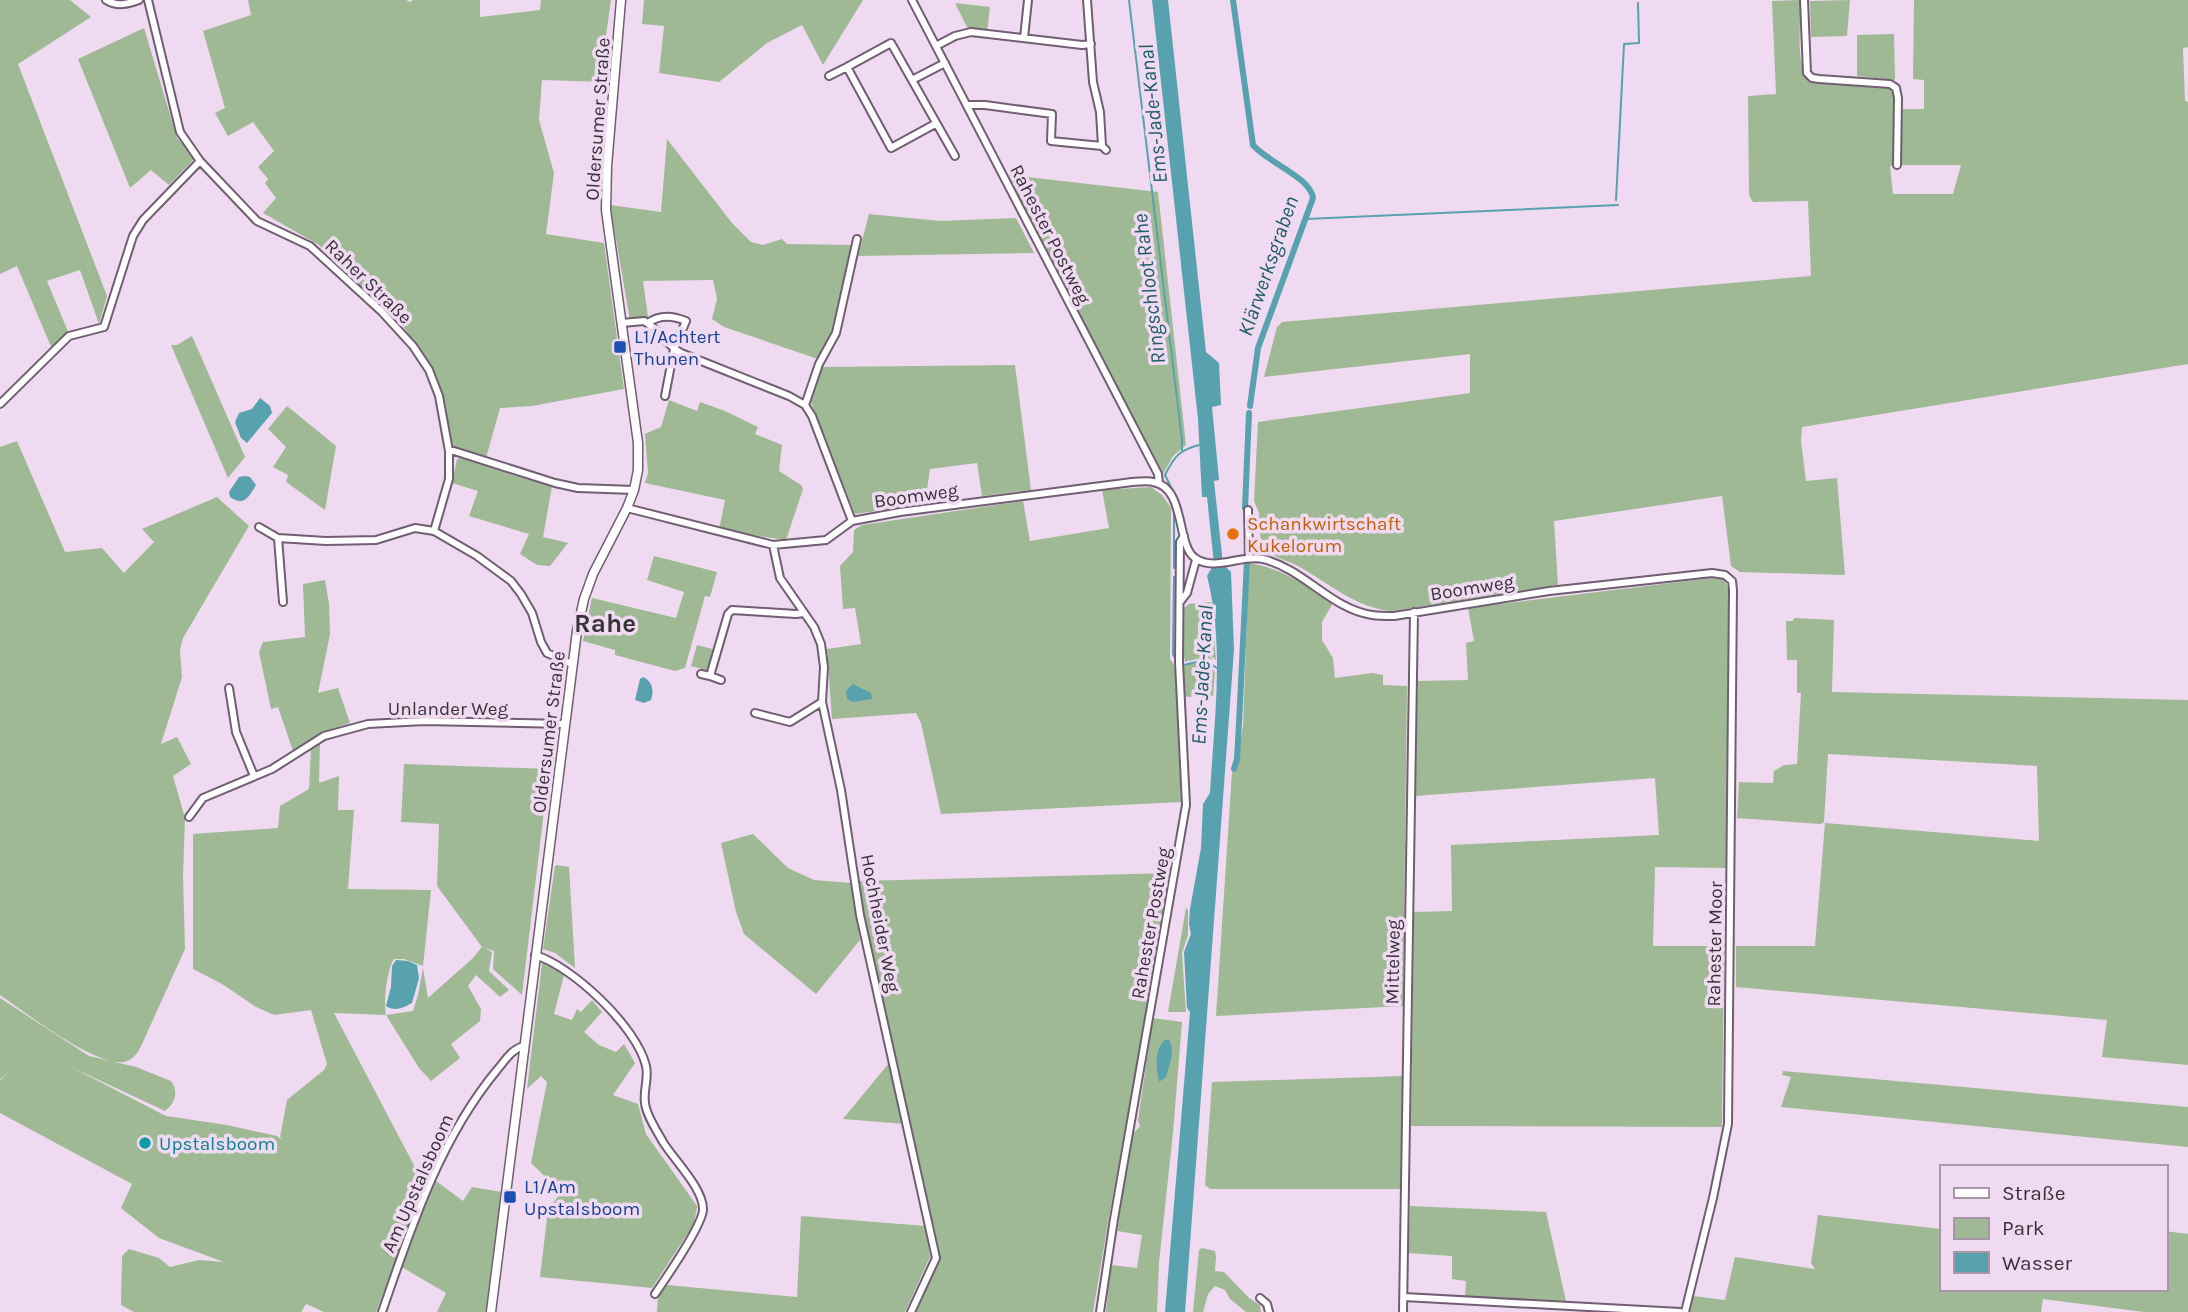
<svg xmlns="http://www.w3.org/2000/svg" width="2188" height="1312" viewBox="0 0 2188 1312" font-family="Karla,sans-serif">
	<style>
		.green { fill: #9fb995 }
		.water { fill: #58a2af }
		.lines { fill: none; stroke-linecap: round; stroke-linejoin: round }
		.stream { stroke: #58a2af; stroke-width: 2 }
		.canal { stroke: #58a2af; stroke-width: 6 }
		.minor-casing { stroke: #715e73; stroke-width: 10 }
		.secondary-casing { stroke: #715e73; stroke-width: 11 }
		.minor { stroke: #fff; stroke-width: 6 }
		.secondary { stroke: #fff; stroke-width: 8 }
		.transit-dot { fill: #1a4fb4; stroke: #efdaf1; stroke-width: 2.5 }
		.food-dot { fill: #e8710a; stroke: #efdaf1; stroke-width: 2.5 }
		.culture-dot { fill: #0f9aa8; stroke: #efdaf1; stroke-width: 2.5 }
		.labels { text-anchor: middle; stroke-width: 7; stroke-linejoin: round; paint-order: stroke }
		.street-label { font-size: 19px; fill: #39313a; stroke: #efdaf1 }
		.transit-label { font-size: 19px; fill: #164399; stroke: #efdaf1; text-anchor: start }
		.food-label { font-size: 19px; fill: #c56008; stroke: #efdaf1; text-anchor: start }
		.culture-label { font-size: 19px; fill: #0d838f; stroke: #efdaf1; text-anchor: start }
		.water-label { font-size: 21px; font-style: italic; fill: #1f5d67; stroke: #efdaf1 }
		.district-label { font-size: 26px; font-weight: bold; fill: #39313a; stroke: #efdaf1 }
	</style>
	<rect width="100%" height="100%" fill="#efdaf1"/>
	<path class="green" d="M0,0H70L91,17L18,64L107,296L99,324L80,270L47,281L69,334L52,349L17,266L0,274Z
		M248,0H406L410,2L413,0H480V17L540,10L541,0H611L604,50L610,51L607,82L542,80L539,120L554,173L546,234L604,243L624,389L532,406L500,408L486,458L455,448L451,442L445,401L436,375L401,323L366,294L319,245L263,213L276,198L265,183L268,179L258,167L274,151L253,122L228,136L215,113L225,108L203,31L251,15Z
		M644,0H863L823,65L802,25L767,43L719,82L659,73L664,26L642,24Z
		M1801,0C1801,23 1795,62 1808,80L1885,87L1891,90L1894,94L1895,165L1890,166L1893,194H1953L1961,165H1901V109H1924V80L1913,79L1914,0H2188V47L2183,48L2185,101L2188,102V364L1802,427L1801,440L1806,481L1837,478L1845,575L1740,572L1731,566L1722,496L1554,521L1558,585L1392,611C1354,608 1327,581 1294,564C1283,559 1270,556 1261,547L1259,513L1254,501L1258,422L1470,393V354L1264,377L1277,327L1282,322L1811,276L1808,201L1753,202L1749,195L1748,96L1776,94L1772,1Z
		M1850,0L1847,36L1811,37L1810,1Z
		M955,3L990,7L987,32L969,31Z
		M144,28L177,138L195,158L169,185L151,170L130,188L78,59Z
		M1894,34L1895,80L1857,76V35Z
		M667,139L732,223L751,242L763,245L782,239L787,244L852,245L841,291L836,328L818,359L724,327L712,319L717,299L713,280L643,281L648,317L630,320L610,205L661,212Z
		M1009,175L1158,192L1186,445L1173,456L1163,474L1028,217Z
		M869,214L940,221L1016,218L1034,253L858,256Z
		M192,336L245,457L228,478L171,345H177Z
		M1015,365L1031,490L982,496L977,463L930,469L925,504L855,514L809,397L822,367Z
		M669,400L697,411L700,402L725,411L758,427L755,434L782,445L779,471L801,485L803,489L786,540L719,530L725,500L645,483L648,473L645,434L661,427Z
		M287,406L336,446L325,510L286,482L288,475L273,467L286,447L268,429Z
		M17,441L65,552L102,548L124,573L154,542L142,529L217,497L249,526L183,638L180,650L182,677L161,744L177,737L191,764L173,776L185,818L183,875L185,949L142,1044C138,1052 134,1060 124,1062C96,1067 25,1012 0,995V447Z
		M461,458L552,486L543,537L568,543L550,566L537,565L520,554L529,534L469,516L478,491L452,483L457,459Z
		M1151,487L1162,495L1171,508L1170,659L1175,666L1181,802L941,814L921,723L916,713L832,719L827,649L861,644L855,608L843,609L840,566L853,552L854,530L862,525L1023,501L1030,541L1109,528L1102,490Z
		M654,556L717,572L710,597L705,596L685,668L675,671L615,655V650L583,641L592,598L676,618L684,592L647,580Z
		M1249,563C1281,568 1307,585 1333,603L1322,622V640L1333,658L1335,678L1372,673L1383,675V685L1407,686L1403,1006L1216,1016L1232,772L1236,769L1243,726Z
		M1720,577L1724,579L1730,593L1726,868L1655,867L1653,946H1724L1722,1127L1411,1126L1414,912L1452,911L1451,845L1659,835L1655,778L1415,796L1417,681L1468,680L1466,643L1474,641L1468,608Z
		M325,580L329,604L330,634L318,693L338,688L350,723L323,733L293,751L278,707L271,709L259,652L263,642L305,637L303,584Z
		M1211,602L1216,660L1203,650L1213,660L1205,657L1189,661V659L1188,661L1185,662C1181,644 1182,626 1184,608L1189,604Z
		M1794,618L1834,620L1832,692L2188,700V1065L2102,1057L2107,1020L1736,987V946H1815L1825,823L2039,841L2037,766L1828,754L1824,822L1821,824L1737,818L1739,782L1773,783L1774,771L1784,765L1797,764L1801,693H1797V660H1787L1786,621H1793Z
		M697,645L716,650L710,671L691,666Z
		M1196,663H1205L1215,672L1213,696L1183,697L1182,666Z
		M320,743L319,783L339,776L338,810H354L348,889L431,890L423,966L404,959H394C387,969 383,1003 386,1015L413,1011L418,995L423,968L428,998L473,958L482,947L437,886L439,824L401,822L404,764L549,769L522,995L493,969L494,951L485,948L492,952L489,971L509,990L500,997L476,975L468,986L481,1009L480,1021L451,1044L460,1058L431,1081L419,1068L386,1015L334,1013L418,1173L422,1176L424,1172L463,1201L472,1187L502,1192L486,1312H437L446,1293L395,1263L398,1253L376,1312H324L306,1304L301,1312H134L121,1305L122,1256L129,1249L159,1258L170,1267L199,1260L224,1262L159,1238L121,1208L132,1184L0,1113V1080L9,1072L0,1079V998L89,1056L136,1067L171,1081C179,1092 175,1103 165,1111L71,1067L166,1116L227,1125L277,1136L282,1140L280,1137L287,1100L324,1070L327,1064L311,1010L274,1015L256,1007L222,984L193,969V834L278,828L280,806L309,789L311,749Z
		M753,834L788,868L814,880L851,883L860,940L816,994L744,934L736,912L721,843Z
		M557,865L569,867L575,968L555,953L543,949L555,866Z
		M1172,873L1110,1211L1093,1312H914L938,1258L862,913L858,881Z
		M1186,908L1188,910V935L1182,953L1186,1012H1168Z
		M542,963L565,971L554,1014L572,1020L577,1009L581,1012L592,1000L602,1012L584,1032L599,1045L616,1052L624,1044L635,1063L613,1095L638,1104L646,1134L697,1206L694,1224L652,1288L540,1277L548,1210L561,1192L531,1163L547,1082L541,1076L527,1089Z
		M1153,1018L1182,1022L1173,1133L1159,1263L1157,1312H1106L1111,1265L1137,1268L1142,1235L1117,1231L1132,1135L1140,1126L1138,1120Z
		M889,1063L905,1124L843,1119Z
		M1783,1071L2188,1107V1147L1781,1107L1791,1077L1782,1075Z
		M1403,1076L1401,1189H1210L1205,1185L1212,1082Z
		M1410,1206L1546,1212L1566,1301L1465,1296L1466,1281L1452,1279V1256L1408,1253Z
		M1818,1215L1941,1229V1289H2165V1231L2188,1234V1312H2144L2043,1299L2041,1312H1689L1693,1296L1725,1300L1735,1257L1815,1269L1811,1263Z
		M801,1216L925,1226L930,1257L905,1312H657L658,1296L667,1285L797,1297Z
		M1202,1248L1215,1251L1216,1257L1215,1271L1224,1272L1249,1298L1260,1305L1261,1312H1246L1230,1299L1225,1290L1215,1286L1208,1294L1203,1312H1193L1199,1250Z"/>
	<path class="water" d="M1152,0H1168L1206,352L1219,363L1221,405L1212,407L1219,480L1214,481L1223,564L1231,572L1234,650L1185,1312H1165L1190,1012L1187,1008L1184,952L1191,934L1189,924L1190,909L1201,848L1203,804L1210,793C1214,721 1225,646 1207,576L1214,564L1207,497H1202L1198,419Z
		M260,398L270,406L272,413L247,443L241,438L235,422L239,413L252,409Z
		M245,476L250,477L256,485C249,497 244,507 230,497L229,492L239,477Z
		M643,677C653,682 654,690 651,700L644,703L635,700L640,679Z
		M853,684L871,693L872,699L853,702L847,699L846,691Z
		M396,960L408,961L417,965L419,978L412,1003C403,1008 395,1012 386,1006L391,987L392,966Z
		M1165,1040H1169C1176,1050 1169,1066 1166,1077L1159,1082C1156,1067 1154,1050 1165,1040Z"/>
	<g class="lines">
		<path class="stream" d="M1129,0L1182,440V450
			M1616,200L1624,44L1639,43L1638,3
			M1306,219L1618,205
			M1173,491L1165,475C1174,457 1179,450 1199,445
			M1174,511V568
			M1174,577L1173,654L1175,658
			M1183,665C1201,662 1201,657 1217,668"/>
		<path class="canal" d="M1233,0L1253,145C1267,162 1310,177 1313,198L1258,348L1250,406
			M1245,508L1249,413
			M1234,769L1237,759L1239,723L1247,561"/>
		<g class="minor-casing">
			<path id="minor" d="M106,0C117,7 128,4 139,0
				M148,0L180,132L200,161L257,221L310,246L381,311L413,346L429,370L439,396L449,451H454L555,483L578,488L634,490
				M912,0L1158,474L1159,484
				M1087,0L1093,82L1100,112L1102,146L1106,150
				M1804,0L1807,73L1812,78L1819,79L1890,84L1896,88L1898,98L1897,165
				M1024,38L1028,0
				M936,46L955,36L971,32L1082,45L1091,44
				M829,76L847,67
				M912,80L945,63
				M967,105H985L1052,114L1051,141L1102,146
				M935,124L891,148L847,67L891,43L955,156
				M622,323L644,321C659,329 666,345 681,353L789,396L805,405L812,416L852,521
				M648,323C660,314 674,316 686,321L674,349L665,396
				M0,404L69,336L104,327L133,236L143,220L200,161
				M805,405L819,364L836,333L857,239
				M627,508L773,545L826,540L852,521L900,512L1132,482C1139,482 1147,480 1153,482C1186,487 1176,545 1195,558C1214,572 1242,554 1263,559C1304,569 1331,609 1372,615C1379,616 1387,616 1394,616L1549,591L1712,573L1725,575L1732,581L1733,590L1728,1124L1713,1198L1685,1312
				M1248,510L1249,558
				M259,527L278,538L326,541L376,540L415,528L434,531L477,556L511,581L521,594L532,613L541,642L547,653L572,664
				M434,531L449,479V451
				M278,538L283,602
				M773,545L780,578L814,627L821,644L824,667L822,702L841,790L860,915L936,1258L911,1312
				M1180,602L1187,593L1196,560
				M701,674L710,676L728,614L732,610L796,614L804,613
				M710,676L721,680
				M229,688L236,732L254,776
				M755,713L790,722L822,702
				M189,817L203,798L272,769L324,736L368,724L424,721L565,724
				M535,955C572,966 637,1027 646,1066C649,1078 643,1091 645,1103C646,1115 657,1131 663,1142C674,1160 704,1189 703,1210C702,1226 666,1278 655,1294
				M1404,1297L1680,1312
				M1260,1298L1267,1304L1269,1312
				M382,1312C411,1228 439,1140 497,1070C505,1061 511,1049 524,1046
				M1100,1312L1114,1219L1186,805L1179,662L1180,542L1184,536
				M1403,1312L1414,612"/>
		</g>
		<g class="secondary-casing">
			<path id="secondary" d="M491,1312L577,631L584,599L593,574L627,508L634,490L638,470V443L606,210L607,166L621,0"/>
		</g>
		<use href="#minor" class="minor"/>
		<use href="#secondary" class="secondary"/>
	</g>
	<g class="transit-dot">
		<rect x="613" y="340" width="14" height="14" rx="3.5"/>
		<rect x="503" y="1190" width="14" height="14" rx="3.5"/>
	</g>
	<circle class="food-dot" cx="1233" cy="534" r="7"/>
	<circle class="culture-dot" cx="145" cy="1143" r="7"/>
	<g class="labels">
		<g class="street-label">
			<text transform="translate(597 119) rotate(-86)" y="7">Oldersumer Straße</text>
			<text transform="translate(1051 234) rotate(63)" y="7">Rahester Postweg</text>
			<text transform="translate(369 281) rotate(44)" y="7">Raher Straße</text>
			<text transform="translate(916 495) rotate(-8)" y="7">Boomweg</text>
			<text transform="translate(1472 587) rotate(-9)" y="7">Boomweg</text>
			<text x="448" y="715">Unlander Weg</text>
			<text transform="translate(548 732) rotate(-83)" y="7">Oldersumer Straße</text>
			<text transform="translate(881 923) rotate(79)" y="7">Hochheider Weg</text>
			<text transform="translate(1150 923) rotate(-80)" y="7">Rahester Postweg</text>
			<text transform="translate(1714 944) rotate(-89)" y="7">Rahester Moor</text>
			<text transform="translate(1392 962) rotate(-89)" y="7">Mittelweg</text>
			<text transform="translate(417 1183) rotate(-66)" y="7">Am Upstalsboom</text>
		</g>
		<g class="transit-label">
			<text x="634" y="343">L1/Achtert<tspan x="634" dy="22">Thunen</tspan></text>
			<text x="524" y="1193">L1/Am<tspan x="524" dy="22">Upstalsboom</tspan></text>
		</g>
		<g class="food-label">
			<text x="1247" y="530">Schankwirtschaft<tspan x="1247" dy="22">Kukelorum</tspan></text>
		</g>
		<g class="culture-label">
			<text x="159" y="1150">Upstalsboom</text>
		</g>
		<g class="water-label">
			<text transform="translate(1153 114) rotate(-96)" y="7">Ems-Jade-Kanal</text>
			<text transform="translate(1268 266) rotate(-71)" y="7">Klärwerksgraben</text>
			<text transform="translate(1149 289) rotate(-97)" y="7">Ringschloot Rahe</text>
			<text transform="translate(1202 675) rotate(-87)" y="7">Ems-Jade-Kanal</text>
		</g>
		<g class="district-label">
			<text x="605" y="632">Rahe</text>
		</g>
	</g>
	<rect x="1940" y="1165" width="228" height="126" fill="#efdaf1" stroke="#a696a8" stroke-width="2"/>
	<rect x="1954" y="1188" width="35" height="10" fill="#ffffff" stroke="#a696a8" stroke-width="2"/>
	<text x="2002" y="1200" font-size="21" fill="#39313a">Straße</text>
	<rect x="1954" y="1218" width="35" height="21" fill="#9fb995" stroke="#a696a8" stroke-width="2"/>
	<text x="2002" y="1235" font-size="21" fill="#39313a">Park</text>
	<rect x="1954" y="1252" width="35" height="21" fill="#58a2af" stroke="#a696a8" stroke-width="2"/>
	<text x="2002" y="1270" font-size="21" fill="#39313a">Wasser</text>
</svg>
